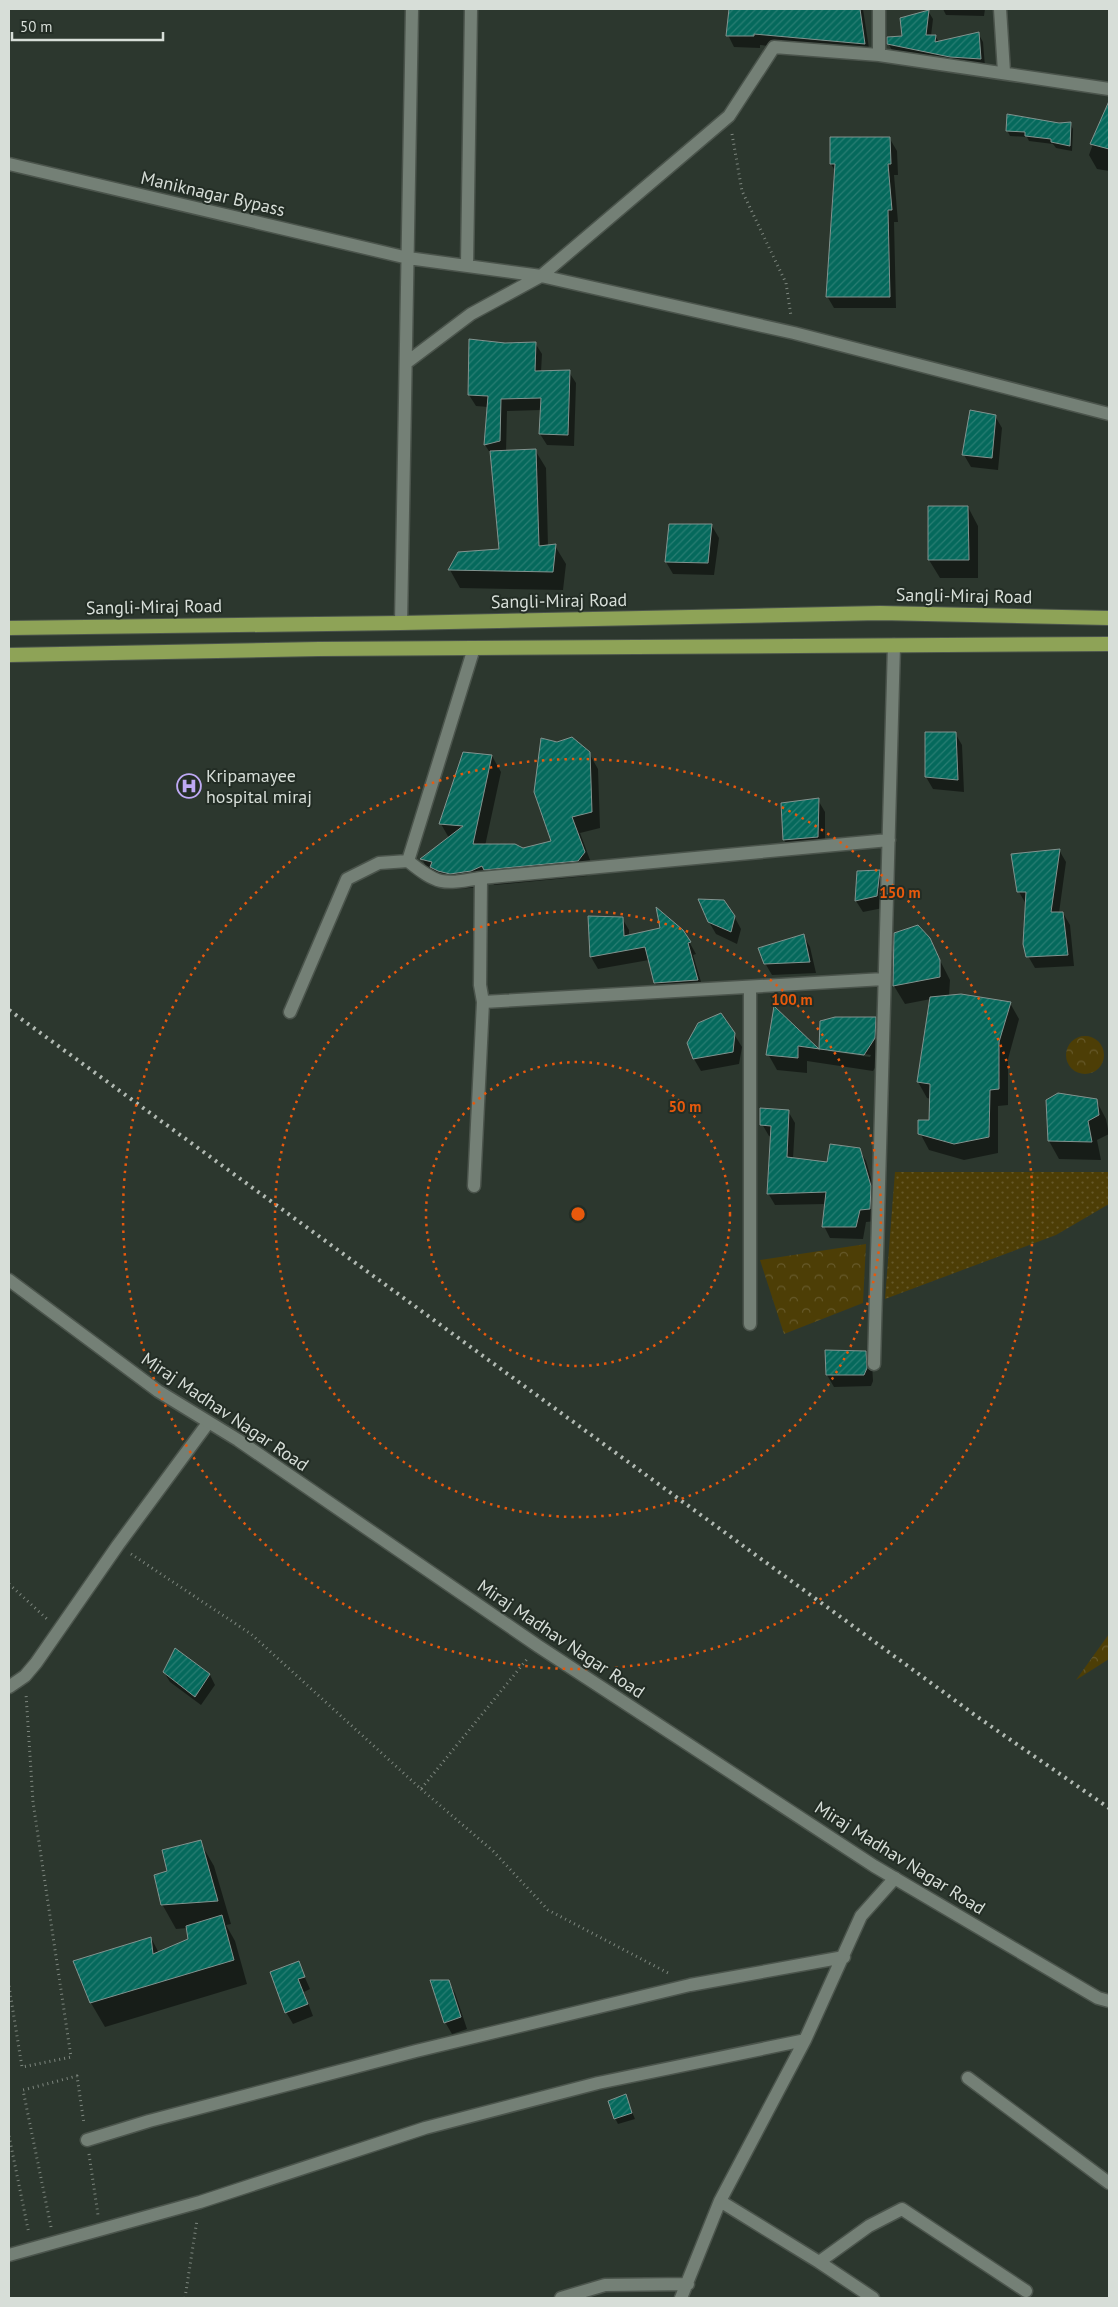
<svg xmlns="http://www.w3.org/2000/svg" width="1118" height="2307" viewBox="0 0 1118 2307" font-family="'PT Sans',sans-serif">
	<style>
		.grass { fill: url(#grass-dots) }
		.forest { fill: url(#forest-crowns) }
		.shadow { fill: #0007; fill-rule: evenodd }
		.building { fill: url(#building-hatch); stroke: #82938f }
		.lines { fill: none; stroke-linecap: round; stroke-linejoin: round }
		.minor-casing { stroke: #4b544c; stroke-width: 15 }
		.tertiary-casing { stroke: #4b544c; stroke-width: 15 }
		.trunk-casing { stroke: #4b544c; stroke-width: 16 }
		.path { stroke: #7d867e; stroke-width: 3; stroke-dasharray: 1 4; stroke-linecap: butt }
		.minor { stroke: #748076; stroke-width: 12 }
		.tertiary { stroke: #748076; stroke-width: 12 }
		.trunk { stroke: #8ea357; stroke-width: 14 }
		.rail { stroke: #b2bab3; stroke-width: 4; stroke-dasharray: 2.5 5; stroke-linecap: butt }
		.ring { fill: none; stroke: #e8590c; stroke-width: 2.5; stroke-dasharray: 2.5 5 }
		.labels { text-anchor: middle; stroke-width: 4; stroke-linejoin: round; paint-order: stroke }
		.street-label { font-size: 18px; fill: #d7ded8; stroke: #232d25 }
		.poi-label { font-size: 18px; fill: #d7ded8; stroke: #232d25; text-anchor: start }
		.centre { fill: #e8590c; stroke: #232d25; stroke-width: 2.5 }
		.ring-label { font-size: 15px; text-anchor: middle; font-weight: bold; fill: #e8590c; stroke: #232d25; stroke-width: 4; stroke-linejoin: round; paint-order: stroke }
	</style>
	<defs>
		<pattern id="grass-dots" width="8" height="8" patternUnits="userSpaceOnUse" patternTransform="scale(1.25)"><rect width="8" height="8" fill="#4d3e06"/><path d="M2 2h.1M6 6h.1" fill="none" stroke="#66592a" stroke-width="1.8" stroke-linecap="round"/></pattern>
		<pattern id="forest-crowns" width="20" height="18" patternUnits="userSpaceOnUse" patternTransform="scale(1.25)"><rect width="20" height="18" fill="#4d3e06"/><path d="M2 6a3 3 0 1 1 6 0M12 15a3 3 0 1 1 6 0" fill="none" stroke="#66592a"/></pattern>
		<pattern id="building-hatch" width="6" height="6" patternUnits="userSpaceOnUse" patternTransform="scale(1.25)"><rect width="6" height="6" fill="#05695c"/><path d="M-1 1l2-2M0 6l6-6M5 7l2-2" fill="none" stroke="#297e73"/></pattern>
	</defs>
	<rect width="100%" height="100%" fill="#2c372e"/>
	<path class="grass" d="M895,1172H1109V1204L1056,1235L885,1299Z"/>
	<path class="forest" d="M1066 1055a19 19 0 1 1 38 0a19 19 0 1 1-38 0Z
		M866,1244L863,1303L784,1334L760,1260Z
		M1109,1634V1659L1076,1680Z"/>
	<path class="shadow" d="M730,9H863L870,55L760,45V48L734,47L728,35Z
		M943,9H985L984,16L946,15Z
		M928,11L933,19L931,36H935L939,42L978,33L983,42L985,67L893,52L888,43L903,37Z
		M1070,123L1073,129L1072,151L1056,148L1053,144L1029,141L1027,137L1010,136L1007,130Z
		M1099,128L1109,132V171L1097,169L1089,155Z
		M890,139L897,151L898,175H894L898,222H894L896,308H834L827,296L835,171L831,164Z
		M535,343L542,354L541,372H569L576,383L574,446L547,445L540,434L541,410L507,411L506,452L535,450L546,468L548,546H555L566,564L563,590L460,588L450,570L500,550L492,456L485,445L488,407L476,406L469,395L505,344Z
		M995,416L1002,428L998,470L971,467L964,455Z
		M968,507L978,526V578H940L929,560Z
		M712,526L719,538L714,575L673,574L666,562Z
		M955,733L962,745L964,792L933,789L926,777Z
		M589,753L598,769L600,828L580,833L593,868L587,876L494,885L492,881L480,887L459,889L448,887L431,875L422,859L449,838L441,824L492,756L501,772L485,846L523,849L553,842Z
		M818,800L825,812V849L791,852L784,840L783,804Z
		M1059,850L1066,862L1059,913H1063L1070,925L1074,966L1035,968L1028,956L1026,904L1019,892Z
		M879,872L886,884L883,908L863,912L856,901Z
		M734,916L741,929L737,944L716,934L709,922Z
		M589,917L622,918L629,930V936L683,931L696,954L693,955L704,992L662,995L655,983L649,960L598,969L591,957Z
		M895,934L929,939L950,980L949,996L1010,1003L1019,1019L1008,1059V1105L998,1106V1153L964,1160L929,1150L920,1133L930,1121L931,1099L927,1098L918,1082L931,999L905,1004L894,986Z
		M803,935L810,947L816,973L772,975L765,963Z
		M775,1009L820,1051L821,1022L875,1018L884,1034L883,1055L873,1071L807,1061V1073L777,1070L768,1054ZM828,1049L871,1055L870,1057L828,1051Z
		M734,1034L742,1047L739,1064L701,1071L694,1059Z
		M1096,1100L1106,1119L1109,1134L1097,1140L1101,1160L1059,1159L1049,1141Z
		M788,1111L795,1123L793,1159L828,1163L859,1149L866,1161L877,1199L876,1221L866,1222L863,1239L830,1238L824,1226L826,1204L775,1205L768,1193L772,1137L769,1136L762,1124Z
		M866,1352L872,1364L873,1381L871,1386L834,1387L827,1375Z
		M176,1650L210,1675L215,1685L201,1705L170,1682L164,1672Z
		M200,1842L214,1866L231,1924L226,1925L235,1941L247,1984L105,2027L91,2003L151,1938L159,1953L189,1940L188,1928L176,1929L162,1904L168,1871Z
		M298,1962L310,1989L304,1992L313,2016L293,2024L286,2012Z
		M448,1981L455,1993L467,2029L452,2034L445,2022Z
		M625,2096L635,2119L618,2124L615,2118Z"/>
	<path class="building" d="M729,9H860L865,44L754,34V36H726Z
		M929,10L926,35H936L935,42L979,32L981,59L950,57L887,44V37L902,36L900,18Z
		M1109,101V149L1090,144Z
		M1007,114L1059,123L1071,122L1070,146L1051,142V139L1025,136V132L1006,131Z
		M830,137H890L891,164H888L892,210H888L890,297H826L835,164H830Z
		M469,339L505,343L536,342L535,371L570,370L568,435L539,434L541,398L501,399L500,441L484,445L488,396L468,395Z
		M970,410L996,415L992,458L962,455Z
		M536,449L539,546L556,544L553,572L448,570L458,552L499,549L490,451Z
		M928,506H968L969,560H928Z
		M669,524H712L708,563L665,562Z
		M925,732H956L958,780L925,777Z
		M572,737L590,752L592,812L572,817L585,852L578,861L484,870L482,866L471,871L450,874L438,871L430,867L432,862L420,859L463,826L439,824L463,752L492,755L473,844H515L523,848L551,841L534,792L541,738L557,742Z
		M819,798L818,837L783,840L781,803Z
		M1060,849L1051,912H1063L1068,955L1026,957L1023,944L1026,892H1017L1011,854Z
		M880,870L877,896L855,901L857,871Z
		M698,899L724,900L735,916L731,932L708,922Z
		M656,907L683,930L691,942L688,943L698,980L654,983L645,947L590,957L588,916L623,917L624,936L660,928Z
		M918,925L930,938L940,960V977L893,986L894,933Z
		M804,934L810,962L764,964L758,948Z
		M961,994L1011,1002L999,1042V1089L990,1090L989,1137L954,1144L918,1134V1120H929L930,1084L917,1082L930,997Z
		M774,1006L819,1049L820,1021L835,1017H876L875,1038L864,1055L798,1046V1058L766,1055Z
		M721,1013L735,1033L733,1052L693,1059L687,1043L698,1023Z
		M1058,1093L1097,1099L1099,1115L1088,1121L1092,1142L1048,1141L1046,1100Z
		M760,1108L789,1110L787,1157L827,1162L830,1144L860,1148L871,1186L870,1209L860,1210L856,1227H822L826,1192L767,1194L771,1126L760,1125Z
		M825,1350L866,1351L867,1368L864,1375H826Z
		M175,1648L210,1674L195,1697L163,1672Z
		M201,1840L218,1901L161,1905L154,1875L167,1871L162,1850Z
		M222,1915L234,1960L90,2003L73,1961L151,1937L153,1954L188,1939L186,1926Z
		M299,1961L305,1977L298,1979L308,2004L285,2013L270,1972Z
		M430,1980H449L461,2017L444,2023Z
		M626,2094L632,2113L614,2119L608,2101Z"/>
	<g class="lines">
		<g class="minor-casing">
			<path id="minor" d="M879,9V55
				M1000,9L1004,72
				M9,164L408,258L541,276L794,333L1109,414
				M467,265L471,9
				M406,363L471,314L541,276L729,116L774,47L879,55L1109,89
				M401,623L412,9
				M474,648L408,861C439,886 443,884 481,878L889,840
				M481,878L480,985L483,1002L884,979
				M290,1012L347,879L379,863L408,861
				M474,1186L483,1002
				M750,1324V987
				M874,1364L894,645
				M9,1687L25,1676L36,1663L118,1545L208,1423
				M968,2078L1109,2183
				M87,2140L149,2121L416,2051L690,1985L844,1957
				M720,2201L819,2262L873,2298
				M9,2255L200,2202L425,2128L598,2083L805,2040
				M819,2262L869,2226L902,2209L1026,2291
				M561,2298L605,2285L688,2284
				M681,2298L720,2201L805,2040L861,1916L895,1878"/>
		</g>
		<g class="tertiary-casing">
			<path id="tertiary" d="M9,1280L158,1391L238,1440L538,1646L874,1866L1098,1998L1109,2001"/>
		</g>
		<g class="trunk-casing">
			<path id="trunk" d="M9,628L401,623L880,613L1109,618
				M9,655L319,649L1109,644"/>
		</g>
		<path class="path" d="M732,134L742,191L786,283L791,316
			M131,1554L251,1634L421,1789L528,1658
			M9,1584L47,1619
			M421,1789L493,1851L548,1910L670,1974
			M9,1986L22,2067L71,2057L33,1802L26,1694
			M9,2136L29,2234
			M89,2154L98,2215
			M51,2227L23,2090L77,2076L84,2124
			M185,2298L197,2220"/>
		<use href="#minor" class="minor"/>
		<use href="#tertiary" class="tertiary"/>
		<use href="#trunk" class="trunk"/>
		<path class="rail" d="M9,1010L979,1718L1109,1808"/>
	</g>
	<g class="ring">
		<circle cx="578" cy="1214" r="152"/>
		<circle cx="578" cy="1214" r="303"/>
		<circle cx="578" cy="1214" r="455"/>
	</g>
	<defs>
		<g id="hospital-ring" transform="scale(1.25)"><circle r="9.5" fill="#232d25" stroke="#bea9f4" stroke-width="1.5"/><path d="M-5-5h3v3.5h4V-5h3V5h-3V1.5h-4V5h-3Z" fill="#bea9f4"/></g>
	</defs>
	<g fill-rule="evenodd">
		<use href="#hospital-ring" x="189" y="786"/>
	</g>
	<g class="labels">
		<g class="street-label">
			<text transform="translate(213 194) rotate(13)" y="6">Maniknagar Bypass</text>
			<text transform="translate(964 596) rotate(1)" y="6">Sangli-Miraj Road</text>
			<text transform="translate(559 601) rotate(-1)" y="6">Sangli-Miraj Road</text>
			<text transform="translate(154 607) rotate(-1)" y="6">Sangli-Miraj Road</text>
			<text transform="translate(225 1412) rotate(34)" y="6">Miraj Madhav Nagar Road</text>
			<text transform="translate(561 1639) rotate(34)" y="6">Miraj Madhav Nagar Road</text>
			<text transform="translate(900 1858) rotate(32)" y="6">Miraj Madhav Nagar Road</text>
		</g>
		<g class="poi-label">
			<text x="206" y="782">Kripamayee<tspan x="206" dy="21">hospital miraj</tspan></text>
		</g>
	</g>
	<circle cx="578" cy="1214" r="8" class="centre"/>
	<g class="ring-label">
		<text x="900" y="898">150 m</text>
		<text x="792" y="1005">100 m</text>
		<text x="685" y="1112">50 m</text>
	</g>
	<rect width="1118" height="2307" fill="none" stroke="#d7ded8" stroke-width="20"/>
	<path d="M12 32v8h151v-8" fill="none" stroke="#d7ded8" stroke-width="2.5"/>
	<text x="20" y="32" font-size="15" fill="#d7ded8" stroke="#232d25" stroke-width="4" paint-order="stroke">50 m</text>
</svg>
